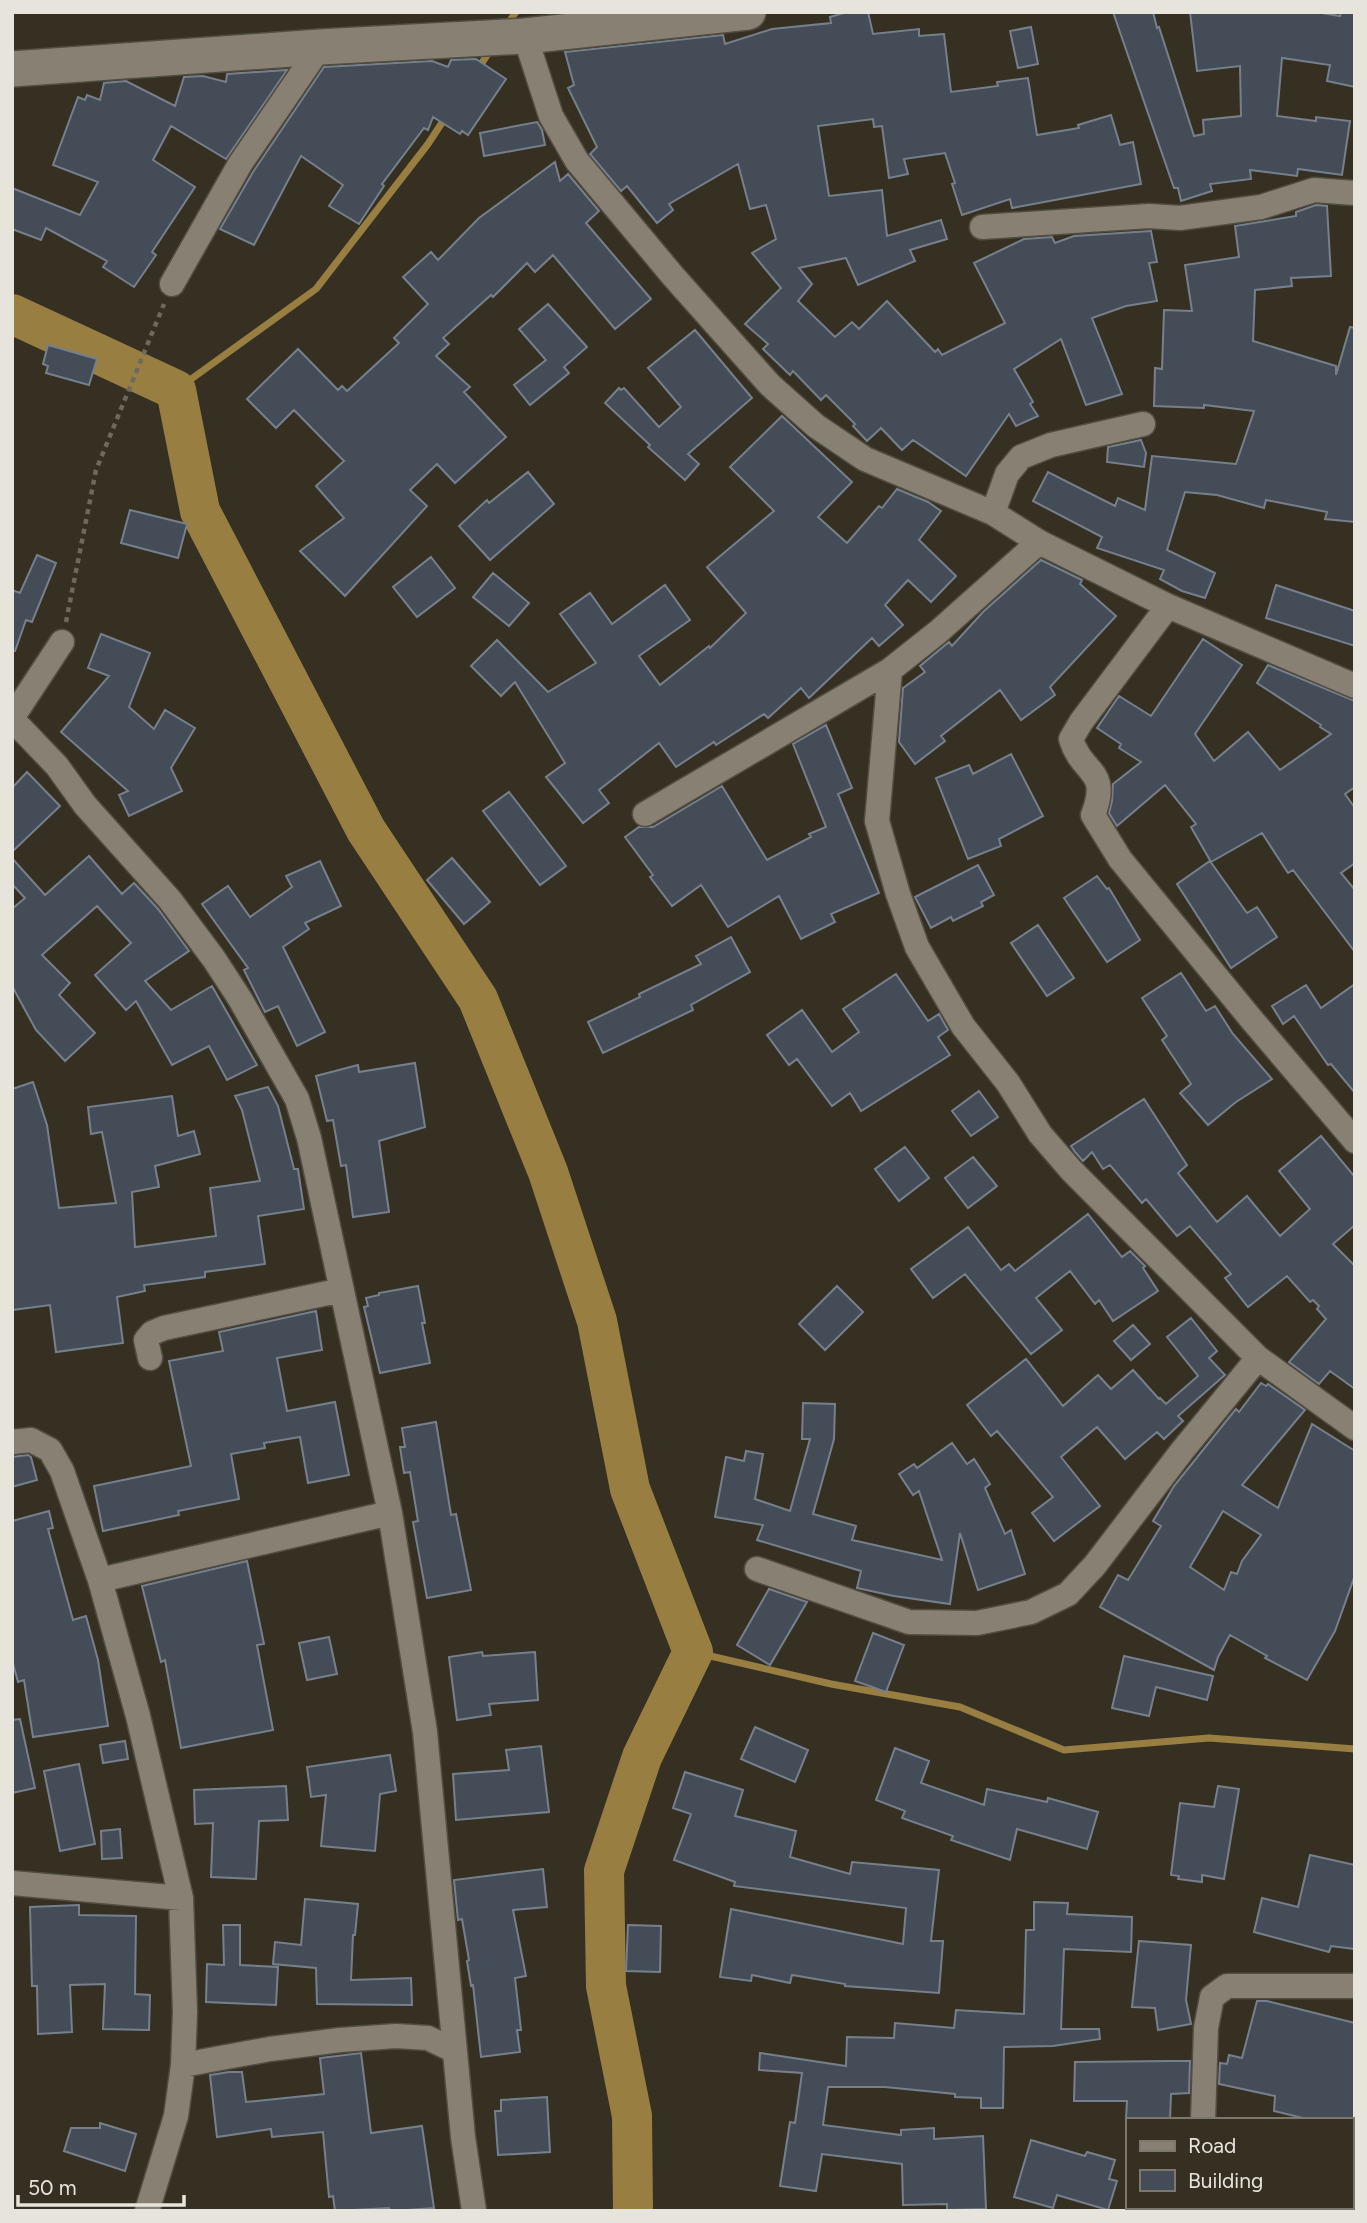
<svg xmlns="http://www.w3.org/2000/svg" width="1367" height="2223" viewBox="0 0 1367 2223" font-family="Figtree,sans-serif">
	<style>
		.lines { fill: none; stroke-linecap: round; stroke-linejoin: round }
		.stream { stroke: #997e41; stroke-width: 7 }
		.river { stroke: #997e41; stroke-width: 40 }
		.building { fill: #434c57; stroke: #76808d; stroke-width: 2; fill-rule: evenodd }
		.street-casing { stroke: #524d42; stroke-width: 27 }
		.secondary-casing { stroke: #524d42; stroke-width: 38 }
		.path { stroke: #6e695e; stroke-width: 4.5; stroke-dasharray: 5 5; stroke-linecap: butt }
		.street { stroke: #888173; stroke-width: 24 }
		.secondary { stroke: #888173; stroke-width: 35 }
	</style>
	<rect width="100%" height="100%" fill="#363023"/>
	<g class="lines">
		<path class="stream" d="M506,26L516,12
			M477,70L492,48
			M176,390L316,289L428,144L447,115
			M693,1652L831,1684L960,1707L1064,1750L1209,1738L1355,1749"/>
		<path class="river" d="M12,314L176,390L200,511L366,830L478,999L548,1172L597,1321L630,1489L693,1652L642,1757L604,1871L606,1986L632,2116L633,2211"/>
	</g>
	<path class="building" d="M847,12H868L873,34L919,29V36L944,34L951,92L998,86L997,82L1028,78L1037,135L1079,128L1078,125L1111,115L1120,145L1133,142L1141,184L1012,208L1010,199L962,215L952,184L955,183L945,153L904,159L908,174L889,178L882,126L874,127L873,119L818,126L829,196L882,190L887,236L941,220L947,239L910,250L915,261L858,285L846,258L799,268L812,284L798,301L835,337L852,322L859,329L887,301L935,352L938,349L942,355L1005,323L974,263L1024,239L1052,237L1055,243L1074,236L1151,231L1157,262L1149,263L1157,301L1126,306L1092,318L1122,394L1086,405L1061,339L1014,369L1033,402L1030,404L1038,416L1016,426L1009,414L966,476L913,440L902,450L881,428L867,441L853,426L855,424L826,395L821,400L793,371L790,375L763,349L768,344L745,324L781,288L752,253L776,239L766,205L750,209L738,164L669,204L673,210L657,223L627,186L621,191L590,154L597,147L568,88L574,85L565,52L723,35L725,44L772,29L831,23L830,17Z
		M1113,12H1153L1157,28L1159,27L1194,136L1204,134L1203,120L1241,116L1240,66L1197,71L1190,12H1316L1340,16L1341,12H1355V87L1327,81L1330,65L1282,58L1277,116L1316,121V117L1350,121L1342,175L1298,169L1297,176L1250,170L1251,179L1210,184L1212,191L1181,201L1178,188H1174Z
		M1031,27L1038,64L1018,68L1010,31Z
		M476,59L506,79L468,135L462,131L460,134L433,117L428,130L424,128L382,184L384,186L359,224L329,206L343,185L301,156L254,245L220,229L253,172L324,67L432,61L448,67L451,60Z
		M287,70L226,159L171,126L153,160L195,187L152,252L156,255L134,287L103,267L107,261L46,228L41,240L12,229V188L80,215L98,182L53,165L78,97L85,100L87,95L100,100L104,83L126,81L175,106L184,77L203,76L226,82L227,74Z
		M537,122L542,130L545,145L484,156L480,133Z
		M555,162L560,181L568,174L599,211L586,223L651,299L615,329L553,255L535,272L527,263L493,297L491,295L443,338L449,344L436,356L470,387L464,392L506,437L455,483L437,464L410,490L427,506L345,596L300,551L344,518L316,486L344,461L294,410L276,428L247,399L298,349L338,390L342,386L347,391L399,343L394,338L428,304L403,277L431,252L438,260L479,218Z
		M1316,205L1327,206L1331,276L1291,278L1292,286L1255,290L1253,341L1336,366V375L1350,327L1355,328V522L1325,519L1327,512L1266,500L1264,508L1217,495L1185,492L1167,550L1215,573L1205,598L1182,591L1160,579L1164,570L1097,548L1102,537L1033,501L1048,472L1115,506L1118,498L1145,510L1152,456L1236,464L1254,411L1204,405V408L1154,406L1155,368L1162,369L1164,310L1192,311L1185,265L1239,257L1235,226L1296,216V212Z
		M548,304L587,347L564,367L569,373L530,405L514,385L546,360L519,329Z
		M695,330L752,398L688,454L699,464L685,480L648,447L650,445L605,403L619,388L621,390L624,388L659,427L681,407L648,368Z
		M48,345L97,359L89,385L46,373L48,366L43,364Z
		M782,416L852,482L818,517L847,543L879,506L882,508L897,489L928,502L941,511L919,540L956,576L931,602L908,580L885,605L903,625L879,646L872,638L809,698L801,688L768,718L764,714L716,745L714,742L676,767L659,743L599,790L609,803L583,823L546,777L565,763L515,682L501,696L471,666L497,640L548,692L596,663L560,614L590,593L612,624L665,585L690,620L639,656L660,685L709,646L710,648L746,613L707,567L774,511L730,467Z
		M1141,440L1146,453L1144,467L1107,462L1108,447Z
		M528,472L554,504L490,560L459,526L487,500L489,503Z
		M130,510L187,524L178,558L121,543Z
		M37,555L56,563L32,622L26,620L15,651H12V590L20,593Z
		M431,557L455,588L417,617L393,587Z
		M1041,560L1082,580L1080,584L1116,616L1050,687L1055,695L1021,720L1000,690L941,736L945,741L915,764L899,742L903,688L925,672L920,666L949,642L952,646L983,612Z
		M493,573L529,603L509,626L473,597Z
		M1276,585L1355,611V646L1266,618Z
		M101,634L150,653L129,707L154,729L165,710L195,728L171,768L182,791L129,816L119,795L128,791L61,732L109,676L88,668Z
		M1203,639L1242,665L1195,734L1214,761L1248,732L1280,770L1331,734L1320,727L1321,725L1257,683L1268,665L1355,701V787L1345,794L1355,808V863L1341,873L1355,890V952L1293,870L1288,873L1262,833L1211,862L1191,827L1196,824L1165,785L1117,826L1109,813L1112,801L1113,784L1141,762L1119,748L1121,744L1097,728L1119,696L1151,716Z
		M826,725L852,788L838,794L879,893L831,914L835,922L801,939L779,896L728,927L701,885L672,906L650,877L653,875L625,837L639,827H653L722,786L767,860L811,837L809,834L826,827L793,744Z
		M1011,754L1043,816L999,839L1001,846L968,859L936,778L969,765L973,774Z
		M27,772L60,806L12,852V788Z
		M509,792L566,866L540,885L483,811Z
		M89,856L122,894L134,883L158,909L189,951L145,981L171,1010L212,986L257,1065L227,1080L209,1046L172,1065L136,1001L126,1010L95,975L131,943L97,906L42,955L70,983L59,995L95,1033L65,1061L36,1030L12,986V909L25,898L12,884V858L45,895Z
		M452,858L490,902L464,924L427,880Z
		M320,861L341,906L305,923L309,929L283,947L325,1032L297,1046L278,1006L265,1012L244,970L248,968L202,904L228,886L250,917L292,887L286,876Z
		M1210,861L1247,913L1257,907L1277,937L1231,968L1177,884Z
		M978,865L994,895L981,902L983,906L953,921L951,917L931,928L915,897Z
		M1097,876L1107,889L1109,888L1140,940L1107,962L1064,898Z
		M1038,925L1074,978L1047,996L1011,943Z
		M731,937L750,972L691,1005L693,1010L603,1053L588,1022L640,997L639,994L701,964L696,956Z
		M1181,973L1206,1011L1215,1006L1233,1034L1272,1079L1236,1102L1208,1125L1180,1093L1191,1084L1162,1040L1167,1036L1142,998Z
		M896,974L928,1021L939,1014L948,1030L938,1037L950,1055L861,1111L850,1093L832,1106L797,1059L789,1065L767,1035L802,1010L832,1052L859,1032L843,1009Z
		M1355,984V1093L1331,1064L1328,1065L1294,1016L1283,1024L1272,1006L1306,985L1321,1008Z
		M415,1063L425,1127L379,1141L389,1212L353,1217L346,1165L341,1166L333,1120L327,1121L316,1076L358,1065L359,1072Z
		M33,1082L47,1125L59,1208L116,1203L102,1132L91,1134L88,1107L172,1096L178,1136L194,1131L200,1154L155,1166L159,1187L132,1192L135,1247L216,1236L210,1188L260,1181L242,1110L235,1096L268,1087L278,1106L294,1169H298L304,1209L258,1216L265,1264L205,1272V1277L144,1285L145,1291L117,1297L123,1343L56,1352L50,1305L12,1310V1089Z
		M979,1091L998,1117L971,1136L952,1111Z
		M1144,1099L1187,1165L1178,1173L1217,1222L1247,1196L1280,1236L1310,1209L1279,1171L1321,1136L1355,1177V1225L1333,1244L1355,1266V1389L1330,1371L1319,1384L1289,1362L1326,1319L1317,1309L1319,1306L1313,1300L1310,1302L1287,1276L1248,1307L1225,1278L1231,1274L1190,1226L1177,1236L1146,1199L1142,1203L1110,1165L1103,1169L1092,1152L1083,1161L1075,1152L1071,1146Z
		M905,1147L929,1178L899,1201L875,1169Z
		M973,1157L997,1186L968,1208L945,1178Z
		M1088,1214L1122,1257L1130,1251L1145,1266L1143,1268L1158,1291L1113,1321L1099,1300L1095,1304L1070,1271L1036,1298L1062,1330L1031,1354L965,1274L933,1298L911,1269L968,1227L1001,1270L1009,1264L1015,1271Z
		M418,1286L425,1323H422L430,1363L380,1373L364,1307L368,1306L366,1298L379,1295V1293Z
		M837,1286L863,1312L825,1350L799,1324Z
		M316,1311L322,1350L277,1358L287,1411L335,1402L349,1475L308,1483L300,1437L264,1443L265,1448L231,1454L239,1499L178,1511L179,1515L103,1531L94,1486L191,1466L169,1361L223,1351L219,1332Z
		M1191,1318L1217,1351L1209,1358L1225,1375L1178,1416L1183,1421L1164,1439L1157,1432L1125,1459L1097,1427L1061,1457L1100,1506L1054,1541L1032,1513L1053,1497L997,1431L991,1436L967,1405L1026,1359L1063,1406L1098,1375L1111,1389L1133,1370L1159,1399L1160,1398L1166,1404L1198,1376L1167,1337Z
		M1133,1325L1150,1344L1131,1360L1114,1341Z
		M1261,1383L1266,1386L1268,1384L1305,1410L1242,1485L1278,1508L1312,1424L1355,1451V1575L1335,1631L1307,1680L1265,1658L1267,1656L1230,1635L1218,1657L1214,1670L1100,1607L1118,1575L1128,1580L1161,1526L1153,1521L1174,1486L1227,1420L1236,1409L1239,1412ZM1223,1511L1261,1535L1242,1561L1237,1574L1231,1572L1224,1590L1190,1567Z
		M803,1403L835,1404L834,1439L813,1514L856,1526L852,1540L942,1560L919,1491L913,1495L899,1474L914,1464L917,1468L952,1443L967,1464L974,1459L990,1484L985,1488L1005,1534L1011,1530L1025,1574L978,1590L960,1533L950,1604L894,1596L857,1588L861,1571L757,1540L763,1525L715,1517L726,1457L744,1461L746,1451L763,1454L755,1499L790,1511L810,1439H802Z
		M436,1422L451,1515L456,1514L471,1590L427,1598L413,1522L418,1521L410,1472L404,1473L400,1447H405L402,1428Z
		M28,1455L31,1457L37,1480L12,1487V1457Z
		M49,1511L53,1528L48,1529L73,1620L86,1616L98,1660L108,1726L33,1737L24,1680L18,1682L12,1660V1521Z
		M247,1561L264,1644L257,1645L273,1730L181,1748L165,1660L161,1662L142,1586Z
		M769,1589L807,1602L770,1665L737,1645Z
		M873,1633L904,1645L886,1692L855,1681Z
		M329,1637L337,1674L307,1680L299,1643Z
		M482,1652L483,1656L535,1652L538,1700L489,1704L491,1715L457,1720L449,1657Z
		M1124,1656L1213,1676L1207,1700L1156,1687L1149,1716L1112,1708Z
		M20,1719L35,1788L12,1793V1720Z
		M755,1727L808,1750L795,1782L741,1759Z
		M125,1741L128,1759L103,1763L100,1745Z
		M541,1746L549,1812L456,1820L453,1774L509,1770L506,1750Z
		M895,1748L929,1761L921,1783L984,1805L987,1789L1047,1802L1048,1798L1098,1812L1087,1849L1017,1829L1010,1860L951,1840L953,1836L902,1818L905,1811L876,1800Z
		M390,1755L396,1791L380,1794L375,1851L321,1846L326,1795L311,1797L307,1767Z
		M79,1764L95,1844L60,1851L44,1771Z
		M685,1772L743,1790L735,1816L796,1831L790,1857L850,1874L852,1862L939,1870L931,1941H943L939,1993L845,1986V1984L792,1975L790,1983L752,1975L751,1981L720,1977L731,1909L903,1944L906,1908L734,1886L735,1882L674,1860L691,1814L673,1808Z
		M286,1786L288,1820L259,1821L256,1879L211,1877L213,1823L195,1824L194,1790Z
		M1218,1786L1239,1789L1224,1879L1202,1875V1882L1178,1879L1179,1876L1171,1875L1180,1803L1214,1807Z
		M120,1829L122,1858L102,1859L101,1831Z
		M1310,1855L1355,1865V1949L1331,1946L1329,1952L1254,1932L1262,1898L1298,1907Z
		M543,1869L547,1907L513,1910L526,1976L515,1978L521,2030H517L520,2052L481,2057L473,1985L471,1986L467,1961L469,1960L462,1919L458,1920L454,1880Z
		M305,1899L358,1904L355,1935H353L351,1980L411,1978L412,2005L317,2004L316,1968L273,1964L275,1942L301,1945Z
		M1034,1902L1068,1903L1067,1914L1132,1917L1131,1952L1064,1949L1061,2029H1099L1100,2039L1053,2046L1004,2047L1003,2108H981V2098L955,2097V2094L885,2087H828L823,2125L901,2135V2130L934,2128V2139L983,2136L986,2209L947,2210V2204L903,2205L902,2164L822,2154L816,2191L780,2186L790,2122L795,2123L802,2073L759,2070L760,2053L846,2066L847,2037L894,2038L895,2023L954,2028L956,2010L1024,2014L1026,1930H1034Z
		M79,1905V1915L136,1916L135,1994L150,1995L149,2030L103,2029L105,1984L70,1985L72,2032L38,2034L37,1986H32L30,1907Z
		M223,1925H240V1965L278,1967L276,2005L206,2002L207,1964L224,1965Z
		M628,1925L661,1926L660,1972L626,1971Z
		M1139,1941L1191,1945L1186,2000L1191,2024L1158,2030L1155,2008L1132,2007Z
		M1257,2001H1267L1355,2023V2120H1311L1274,2111L1275,2096L1219,2084L1220,2063L1227,2064L1229,2055L1242,2058Z
		M361,2053L371,2133L422,2126L434,2208L394,2211H390L389,2208L335,2211L333,2196L329,2197L323,2132L272,2137L271,2129L217,2137L210,2075L229,2072H242L246,2102L324,2094L320,2058Z
		M1172,2061H1190L1189,2093L1171,2094L1170,2120L1126,2118L1127,2101H1074L1075,2062Z
		M547,2097L550,2152L498,2155L495,2111H501V2100Z
		M100,2123L136,2134L125,2171L64,2151L71,2128H100Z
		M1031,2140L1085,2156L1087,2152L1115,2160L1109,2179L1117,2181L1108,2210L1057,2195L1053,2208L1014,2197Z"/>
	<g class="lines">
		<g class="street-casing">
			<path id="street" d="M525,36L551,116L577,161L673,276L770,385L816,426L865,459L993,513L1039,542L1168,606L1355,686
				M982,227L1149,216L1180,218L1261,207L1314,190L1355,193
				M172,284L240,164L320,47
				M993,513L1007,474L1021,457L1051,445L1143,424
				M1168,606L1081,722L1071,739C1082,775 1111,769 1093,815L1120,859L1252,1020L1355,1141
				M890,670L877,821L898,894L917,947L963,1026L1008,1083L1040,1134L1071,1170L1258,1358L1355,1428
				M12,718L62,642
				M12,719L57,766L85,805L170,900L214,959L240,999L297,1099L309,1138L390,1513L425,1732L463,2137L474,2211
				M645,814L890,670L938,632L1039,542
				M150,1358L146,1340L152,1333L164,1328L342,1290
				M12,1442L31,1440L50,1450L62,1471L100,1580L138,1716L181,1898L185,2012L183,2065L176,2116L147,2211
				M757,1569L909,1622L977,1623L1031,1612L1068,1594L1095,1565L1182,1451L1258,1358
				M100,1580L390,1513
				M12,1883L181,1898
				M183,2065L270,2049L340,2040L396,2036L428,2038L455,2051
				M1203,2120L1206,2028L1212,1997L1227,1986H1355
				M1204,2207L1205,2211"/>
		</g>
		<g class="secondary-casing">
			<path id="secondary" d="M12,69L320,47L525,36L748,12"/>
		</g>
		<path class="path" d="M66,622L96,470L164,304"/>
		<use href="#street" class="street"/>
		<use href="#secondary" class="secondary"/>
	</g>
	<rect width="1367" height="2223" fill="none" stroke="#e7e4dc" stroke-width="28"/>
	<rect x="1126" y="2118" width="228" height="91" fill="#363023" stroke="#7d786d" stroke-width="2"/>
	<rect x="1140" y="2141" width="35" height="10" fill="#888173" stroke="#7d786d" stroke-width="2"/>
	<text x="1188" y="2153" font-size="21" fill="#e7e4dc">Road</text>
	<rect x="1140" y="2170" width="35" height="21" fill="#434c57" stroke="#7d786d" stroke-width="2"/>
	<text x="1188" y="2188" font-size="21" fill="#e7e4dc">Building</text>
	<path d="M18 2195v10h166v-10" fill="none" stroke="#e7e4dc" stroke-width="3.5"/>
	<text x="28" y="2195" font-size="21" fill="#e7e4dc" stroke="#363023" stroke-width="5" paint-order="stroke">50 m</text>
</svg>
